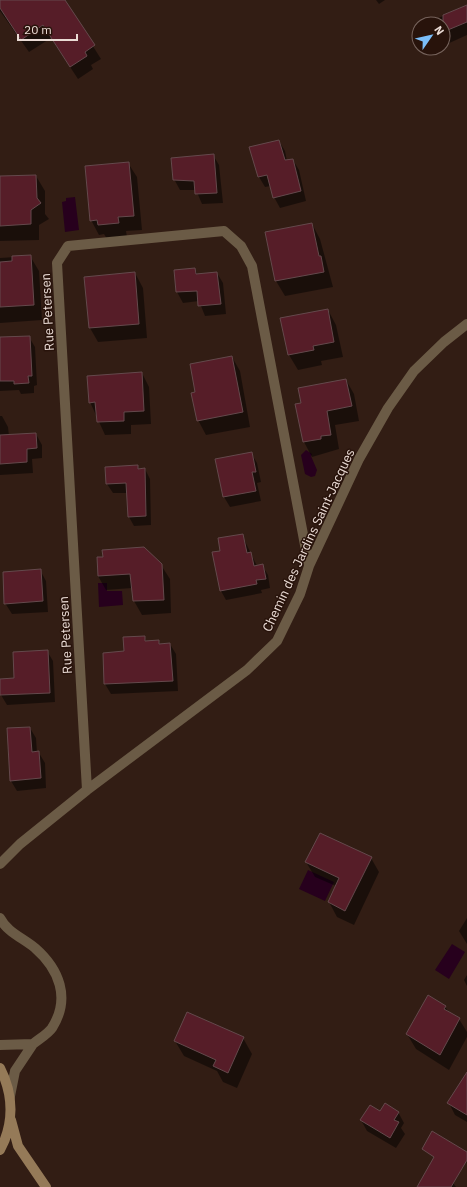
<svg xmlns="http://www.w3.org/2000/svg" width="467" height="1187" viewBox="0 0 467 1187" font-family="'IBM Plex Sans',sans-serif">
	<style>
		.water { fill: #27001d }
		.shadow { fill: #0007 }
		.building { fill: #561d28; stroke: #64494c }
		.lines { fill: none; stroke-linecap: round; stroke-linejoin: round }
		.street { stroke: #6b5b46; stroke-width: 10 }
		.secondary { stroke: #957a58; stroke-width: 10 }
		.labels { text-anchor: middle; stroke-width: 3; stroke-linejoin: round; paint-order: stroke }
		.street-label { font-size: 13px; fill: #eadbd5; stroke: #28130b }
	</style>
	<rect width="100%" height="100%" fill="#321d14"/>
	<path class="water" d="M75,197L79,230L65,232L62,202L66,201V198Z
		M306,450L312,454L311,456L317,470L315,476L311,477L305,474L301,455Z
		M98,583H107V591H122L123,605L99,607Z
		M308,870L334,882L325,901L299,889Z
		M452,944L465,952L449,979L435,970Z"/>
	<path class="shadow" d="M0,0H64L101,59L91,65L93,69L78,79L51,38L29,52L0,11Z
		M376,0H385L379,4Z
		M464,8L467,13V35L445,45L443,41V24H435L433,20Z
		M279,141L285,151L287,161L293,160L299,170L306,201L280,208L274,197L271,186L265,187L259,177L251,148Z
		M213,155L219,165L223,203L202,204L196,190H180L174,179Z
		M128,163L137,177L142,230L126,231L127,237L107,239L104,234L99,235L91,220Z
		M36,176L45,191V214L49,219L39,225V240L0,241V177Z
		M312,224L320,239L333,287L285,296L276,281Z
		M30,256L39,271L42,320L0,323V258Z
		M195,269L198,275L217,273L223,283L226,314L205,316L199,301L183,303L177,292L176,271Z
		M135,273L143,288L147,338L98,342L90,328Z
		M328,310L336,325L343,357L321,361L322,365L298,370L289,355Z
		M29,337L35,347L37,385L34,386V393L21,394L19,390L0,391V338Z
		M232,357L240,371L250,427L206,435L198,420L196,393Z
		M142,373L149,387L151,424L131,425V434L105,435L90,402Z
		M346,380L354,394L359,421L335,425L339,449L312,457L304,442L297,405L303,404Z
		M0,416H2L8,427L9,436L36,434L42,445V458L32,459L33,473L0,475Z
		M251,453L257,463L261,482L257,483L261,501L230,507L224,497Z
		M137,466L139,470L145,469L150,479L151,525L134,526L129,517L127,493H113L107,484Z
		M242,535L257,566L262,565L268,575L270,588L261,590L262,593L226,600L221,591V552Z
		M161,565L170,579L171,613L142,615L134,601L132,588L106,590L98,576Z
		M40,570L46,581L48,612L12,614L5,603Z
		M144,637L147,642L158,641L161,645L170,644L176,654L178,691L111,694L105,684L104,654L125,652Z
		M47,651L53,661L55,702L7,705L1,695L0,680L15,679Z
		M30,728L36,738L37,753H39L45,763L46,788L17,791L11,781Z
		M371,858L379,872L354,925L337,917L329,902L336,886L315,877L306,862Z
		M467,918V944L459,931Z
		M467,975V986L464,980Z
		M445,1007L449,1012L459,1019L467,1032V1037L449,1070L416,1049L407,1034Z
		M243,1038L252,1054L237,1088L223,1082L217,1071L184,1056L175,1041Z
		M467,1073V1122L455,1115L449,1103Z
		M398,1112L404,1123L401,1128L405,1134L396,1148L367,1131L361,1120L381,1113Z
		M453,1183L456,1187H418Z"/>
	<path class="building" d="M0,0H65L95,45L85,52L87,56L70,67L43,25L21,40L0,8Z
		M467,5V22L443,32V15Z
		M279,140L285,160L293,159L301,191L273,198L267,175L258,177L249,147Z
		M214,154L217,193L195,194L194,181L173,180L171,158Z
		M129,162L134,216L118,217L119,223L98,225L97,220L90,221L85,166Z
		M36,175L37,198L41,203L31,210V224L0,226V176Z
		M312,223L319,256H321L324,272L275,281L265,232Z
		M31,255L34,305L0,307V262L12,261V256Z
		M195,268L196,274L217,272L221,304L198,306L197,291L176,292L174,270Z
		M135,272L139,324L89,328L84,277Z
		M328,309L334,342L313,346L314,350L288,355L280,318Z
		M30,336L32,376H28L29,383L14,384V381H0V337Z
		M232,356L243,412L197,421L191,393L195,392L190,364Z
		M142,372L144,411L124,412V421L97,422L95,402L89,403L87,376Z
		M346,379L352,406L327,411L331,435L321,436V439L303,442L295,404L301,403L298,388Z
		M36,433L37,448L27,449V462L0,464V435Z
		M252,452L256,472H252L256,491L223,497L215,459Z
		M138,465V469L145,468L146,516L128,517L126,483L106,484L105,467Z
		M243,534L247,553L251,552L254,566L263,564L266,579L256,580L257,584L220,591L212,552L220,551L218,538Z
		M144,547L162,564L164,600L133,601L130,574L98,576L97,557H103L102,550Z
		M41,569L43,601L4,604L3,572Z
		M145,636V641L159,640V644L170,643L173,681L104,684L103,653L124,651L123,637Z
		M48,650L50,693L0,695V679L14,678L13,652Z
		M30,727L32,752L39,751L41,778L10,781L7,728Z
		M320,833L372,857L345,911L328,902L339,878L305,862Z
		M428,995L446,1006L444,1009L460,1018L440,1055L406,1034Z
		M187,1012L244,1037L228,1073L213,1066L216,1060L174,1041Z
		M467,1072V1115L447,1103Z
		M385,1103L399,1112L394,1120L399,1122L390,1138L360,1120L370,1105L380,1111Z
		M432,1131L467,1152V1160L451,1187H417L434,1157L422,1149Z"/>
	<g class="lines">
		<path class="street" d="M87,790L57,263L68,246L224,231L241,246L252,266L309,566
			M0,864L20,844L87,790L247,670L277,641L300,594L309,566L359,459L388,408L414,371L444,342L467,324
			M0,918C7,932 23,938 35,948C59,969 71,998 52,1028C48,1034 39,1039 33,1044
			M0,1045L33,1044L15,1071L10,1096"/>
		<path class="secondary" d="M0,1068C14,1095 14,1124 0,1150
			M11,1120L18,1146L46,1187"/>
	</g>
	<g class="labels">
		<g class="street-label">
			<text transform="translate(47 312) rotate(-93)" y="5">Rue Petersen</text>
			<text transform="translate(308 540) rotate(-65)" y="5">Chemin des Jardins Saint-Jacques</text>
			<text transform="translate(65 635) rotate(-93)" y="5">Rue Petersen</text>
		</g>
	</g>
	<g transform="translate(431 36) rotate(56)"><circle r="19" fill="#28130b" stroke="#76635c"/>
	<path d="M0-3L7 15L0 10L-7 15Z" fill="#7bbef9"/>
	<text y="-6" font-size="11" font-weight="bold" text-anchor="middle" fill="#eadbd5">N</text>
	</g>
	<path d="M18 34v6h59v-6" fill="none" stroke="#eadbd5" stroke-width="2"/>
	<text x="24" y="34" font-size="12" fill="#eadbd5" stroke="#28130b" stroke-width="3" paint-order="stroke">20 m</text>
</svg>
